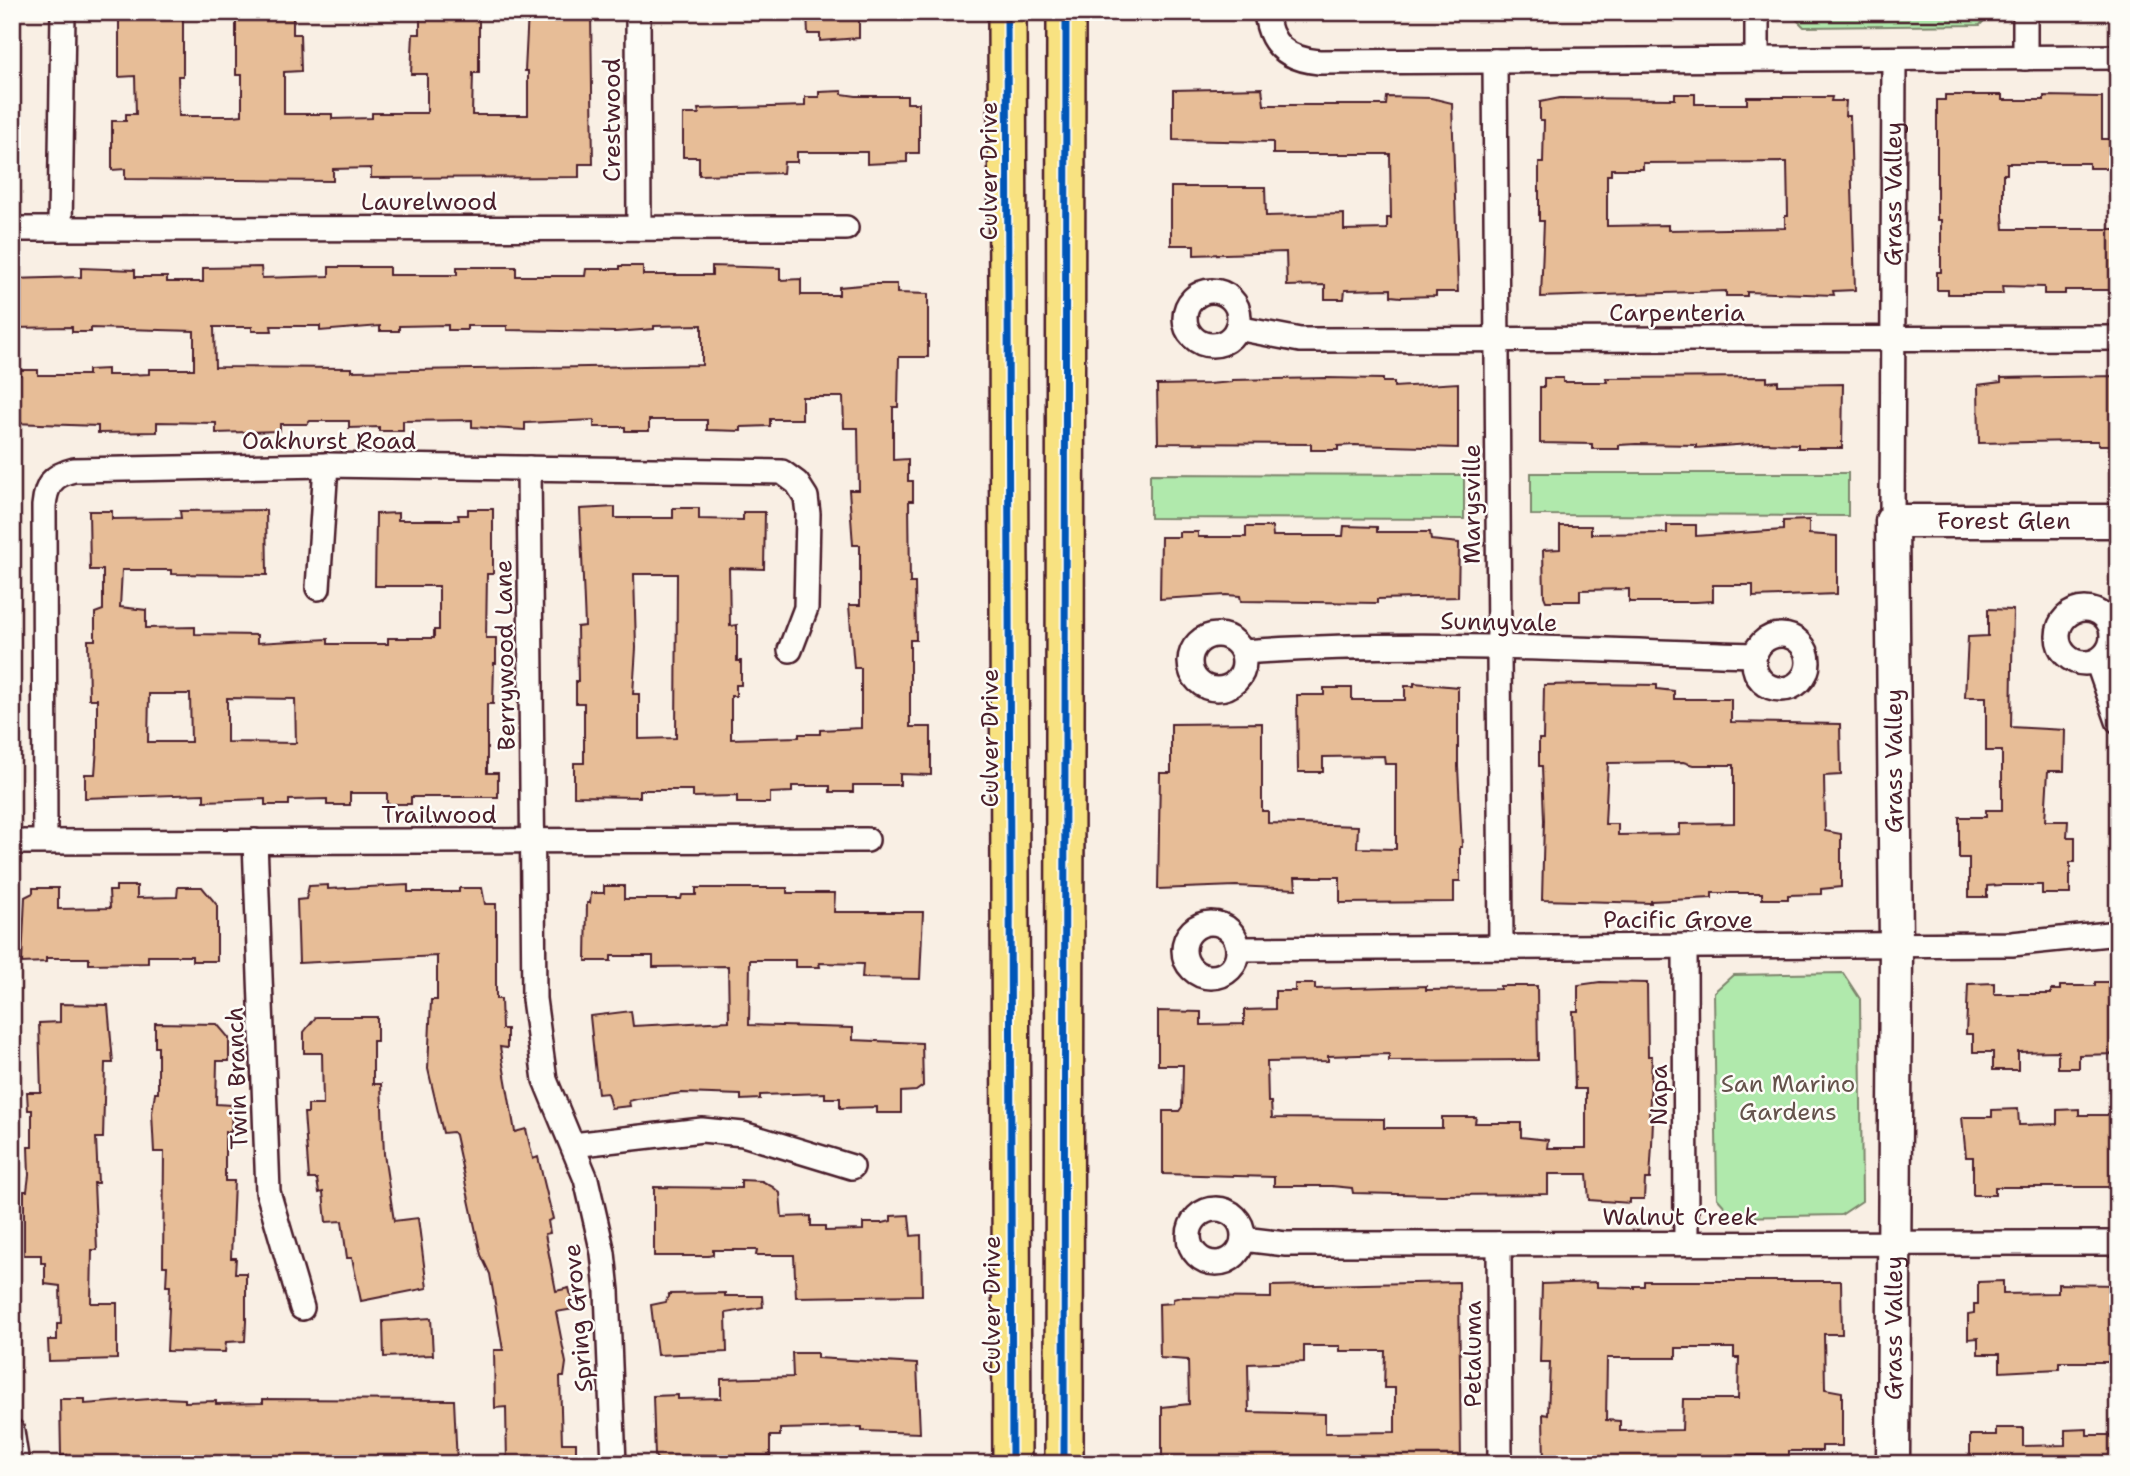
<svg xmlns="http://www.w3.org/2000/svg" width="2130" height="1476" viewBox="0 0 2130 1476" font-family="'Shantell Sans',sans-serif">
	<style>
		.green { fill: #b0e9ac; stroke: #7d846c; stroke-width: 2 }
		.building { fill: #e7bd97; stroke: #4a1f2b; stroke-width: 2; fill-rule: evenodd }
		.lines { fill: none; stroke-linecap: round; stroke-linejoin: round }
		.street-casing { stroke: #4a1f2b; stroke-width: 28 }
		.secondary-casing { stroke: #4a1f2b; stroke-width: 37 }
		.primary-casing { stroke: #4a1f2b; stroke-width: 42 }
		.street { stroke: #fdfcf7; stroke-width: 23 }
		.secondary { stroke: #fdfcf7; stroke-width: 32 }
		.primary { stroke: #f8e281; stroke-width: 37 }
		.cycleway-casing { stroke: #fdfcf7; stroke-width: 11 }
		.cycleway { stroke: #0057b8; stroke-width: 7 }
		.labels { text-anchor: middle; stroke-width: 5; stroke-linejoin: round; paint-order: stroke }
		.street-label { font-size: 24px; fill: #4a1f2b; stroke: #fdfcf7 }
		.park-label { font-size: 24px; fill: #64524b; stroke: #fdfcf7 }
	</style>
	<rect width="100%" height="100%" fill="#f9efe4"/>
	<filter id="ink" filterUnits="userSpaceOnUse"><feTurbulence type="fractalNoise" baseFrequency=".0143" numOctaves="2"/><feDisplacementMap in="SourceGraphic" scale="14" xChannelSelector="R" yChannelSelector="G"/><feConvolveMatrix kernelMatrix="1 2 1 2 8 2 1 2 1" color-interpolation-filters="sRGB"/></filter>
	<g filter="url(#ink)">
		<path class="green" d="M1789,12H1992L1980,25L1804,27Z
			M1531,473H1848V516L1531,515Z
			M1150,474L1464,475V519L1150,518Z
			M1843,973L1860,999L1862,1201L1841,1215L1734,1217L1717,1198L1714,992L1733,975Z"/>
		<path class="building" d="M119,12H183V76H178L179,116H233L242,115V75H236V12H293V34H300L301,71L284,72V114H332V119L372,118V113H427V74H411L413,34H420V12H479V73H473L472,115H528V71H525L528,12H591L593,164H579V177L371,178V168L333,169V181L125,179V169L112,170V121H126V114H136L135,76L119,77Z
			M807,12H859V38L820,41V34H808Z
			M1262,88L1264,105H1386L1387,97L1431,98L1452,103L1458,292H1436V296L1401,297L1391,296V289L1345,290L1344,299H1325V285L1287,286L1286,252L1194,255V245H1171V187H1265L1266,216L1344,214V230L1387,229V218H1391L1390,154H1273V142L1173,140V90Z
			M842,91V94L856,96H907V103H919V153H907V162L867,164V152H797V162H784L783,173L699,175V157H683V114H699L698,109L805,106V97H819V92Z
			M1675,94H1695V104H1747V97H1832L1831,101H1846L1845,116H1850L1855,290L1833,291L1834,295L1747,292V296H1726V291L1541,297L1544,221H1539V163H1543L1544,121H1540V102L1560,98L1675,99ZM1787,162L1788,216H1785V228L1668,230V225L1607,226V175H1611V169H1643V163Z
			M1945,95H2002V100H2044V96L2102,97V139H2115V168H2089V163H2007V174H2003V216L2004,229H2116V290H2065V294H2044V287L2002,286L2003,294H1948V290H1937V272H1941V220H1937V100H1945Z
			M620,266H643V275H712V266L780,268V280L801,279V295H839V287L873,284H897V293L928,294V357H899L898,407H893V460L908,459V481H913V501H909L910,583H915L916,640H910V727H931V775L900,774V785H853V792H830V786H792V792L770,793V803H737V796L693,797V790H640V797L574,796V763H584V703H576V681H578L577,627L585,626L580,509L615,507V518H673V508H699V519L743,520V512H765L764,569L729,568L730,626L737,625V661H741V685H736V696H731V739L799,737V734H820V730L861,728V668H854L849,605H860V545H853L849,490H859L858,428H844L843,397H802V419H770V426L741,427V431L707,430V420H649V431H625V427H594V420L525,423V430L472,427V420L403,421V431H379V427L349,428V421H310L307,424H280V431L216,433V423L157,422V432L98,433V426L12,423V375H20V370H38V375H88V370L107,369V375H126L149,374V369H194V331L91,328V332H72V327L12,328V279L81,277V268L135,270V277H167V282H203V268L261,267L262,278L329,276V267H389V275H457V267H516V276H585L586,269H620ZM448,325V330H467V326H507V330L615,332L654,329V326L702,325V365L352,371V368L215,367L214,327H252V331H272L271,326H320V331L380,326V331H399V326ZM634,574H677L676,738L639,739V694H633L636,648Z
			M2118,376V445H2098V441H2081L1979,443L1978,385L2001,382V378Z
			M1767,377V382L1778,381V385L1843,384L1842,448H1798V444L1763,443L1696,448V445L1636,444L1619,445V449H1592V444L1540,443V387H1544V378H1563V382H1607L1606,378Z
			M1326,378L1383,379V382H1394V387L1458,383V448L1355,445L1338,446V450H1311V444L1158,443L1157,385L1208,384L1232,382V380Z
			M468,509H493V574H487L486,638H496V663H494L493,704H487V773H498V797H411V804H387V793H350V805H327V799L289,800V805H265V799L204,801V794L85,798V774H95L97,748V699H89L88,640H95V613L103,610V570H90L89,511H112V519L181,518L180,511L266,510L267,575L171,574V570H122L120,607L146,610V628L195,627V634L257,635V643L328,639V644H388V638H434V630H439V586H375L376,514L398,513V520H459L458,515H468ZM149,694H190L191,742H148ZM227,698L295,699L296,743L227,742Z
			M1809,520V534L1837,536V594L1753,597V585H1713V601L1696,602H1629V589L1580,590V601H1546L1544,596L1543,550L1560,549V526H1591V534L1667,533V525H1696V536L1783,530V521Z
			M1344,526L1377,527V532H1430L1431,540L1459,543L1458,597L1377,599V603L1241,601L1240,596L1226,595L1160,599L1161,537H1179V532H1198V537H1246V527H1272L1273,536H1343Z
			M1988,609L2013,610L2011,727L2065,730L2064,771H2048L2045,821H2068L2067,837H2075V862H2070V894H2042V885H2001L1987,886V897H1969V858H1959V817H1986V810H2002V751H1986V697H1965L1968,637L1988,636Z
			M1414,683L1458,687V767L1462,847H1460V881H1454V902L1340,903V877H1295L1296,889L1236,886L1158,889L1160,773H1171V724L1262,723V811H1268V823L1358,826L1357,848L1396,849V764H1385L1384,756L1323,757V772H1298L1297,695H1324V688H1352V700H1405V686H1414Z
			M1590,684L1657,685V689L1674,691V699H1731V722L1840,724L1841,775L1824,776L1825,831L1841,834V887L1821,889V894L1788,895V899H1762V893H1712V898L1651,901V903L1542,900L1544,820L1542,766H1539V739H1543L1544,685ZM1683,762L1693,765H1734V823L1680,824V834L1618,835V824H1605L1608,763Z
			M328,885V889L408,885V892H459V888H482L485,904H496V999H501L502,1029H507V1048L500,1047L515,1132L526,1129L533,1159L538,1157L553,1219L548,1221L550,1233L545,1234L556,1291L569,1288L574,1309L556,1312L566,1363L564,1377H560L562,1443H576V1464H507L506,1407L495,1408L494,1350H503L490,1274L481,1255L455,1135L453,1132L443,1133L428,1069L431,1000H437V956L299,963L297,900L306,899L309,886Z
			M116,886H137V898L177,897L178,887H202L217,905V961H192V956H148V963L89,964V958H46V962L22,963L25,897L33,893V888H58V909L110,908L109,891H116Z
			M604,886H624V899H681L682,895H696V888H787V893H835L834,912H923L920,979L862,978L863,964L819,963L820,967H795V960H750L749,1025L853,1028V1040L922,1043L923,1086L916,1091L901,1092V1113H877V1107L840,1108V1098H825V1093L760,1095V1099L741,1100V1095L682,1093L637,1099L629,1101L630,1106L611,1108L607,1093L598,1094L590,1016L631,1011L633,1026L729,1021L728,966L653,967V956H611V961H586L587,903H590L591,893H604Z
			M1600,982L1647,983L1648,1056H1652L1649,1119H1653L1652,1145L1650,1179H1645L1644,1199H1630V1203L1589,1200L1587,1174H1548V1194L1442,1195L1353,1193L1352,1188L1332,1186H1274V1177L1163,1174V1111H1179L1182,1107L1183,1065H1158V1011L1201,1012V1025L1244,1024V1010L1275,1009V991H1295V984H1315V989L1426,986V990L1500,989V986H1537L1538,1060L1389,1061V1054L1328,1056V1061L1267,1062L1268,1102H1271L1272,1118L1384,1119V1128H1442V1117H1476L1475,1123H1521V1137L1548,1140L1547,1148H1586V1089H1575L1573,1011H1578V985Z
			M2095,982H2118V1054L2079,1055V1068H2058V1051L2018,1052V1070H1993V1052H1973V1034H1966L1968,984L1994,983V994H2051V990H2060V986H2095Z
			M60,1004L108,1005L113,1063H105L103,1138H96L98,1183H94L97,1250H92L91,1303H117V1359L49,1361L48,1340H57V1324H61L60,1286L45,1284V1263H41V1255H24V1191H27L29,1175L28,1147H32V1110H28L27,1092H41L39,1023L60,1022Z
			M316,1017H377V1041H373V1084H381L384,1154L394,1221L418,1218L427,1288L361,1301L352,1258H347L342,1221L326,1222L323,1192L319,1193L317,1179H309L304,1113H308V1105H323L322,1053H304V1032Z
			M155,1023L217,1024L229,1038V1061H217L216,1104L232,1105L231,1132H225V1181H234L231,1258H236L235,1273H246V1321L245,1341L226,1342L225,1352L167,1351L170,1286H166L167,1266H163L164,1152H154L152,1113L155,1093H158V1047H155Z
			M2018,1109L2019,1125L2057,1124V1110L2079,1109V1115H2118V1187H1995V1195H1973V1157H1966L1962,1117H1992V1110Z
			M741,1180L762,1181L773,1187L780,1193L782,1217L811,1216V1226H825V1231L863,1230V1223H883L891,1221V1216L909,1215L911,1236L921,1235L922,1295L796,1297L794,1255H756L757,1250H713V1255L708,1256H654V1187L741,1188Z
			M1644,1281H1841L1842,1334H1824L1825,1389L1842,1392V1446H1822V1451H1789V1455H1730V1464H1544L1543,1414L1548,1415L1550,1362H1540L1542,1284L1597,1282V1287L1634,1288V1286H1644ZM1676,1348H1734V1358H1739L1738,1399H1683L1682,1430L1620,1431V1421L1606,1420L1607,1358H1676Z
			M2003,1281V1294L2058,1293V1284L2118,1285V1362H2059V1369L2000,1372V1354H1978V1338L1968,1339V1314L1974,1313V1304H1978V1282Z
			M1459,1282L1461,1464H1162V1407L1189,1404L1188,1360L1160,1358L1159,1304L1173,1303V1299L1181,1297L1271,1298V1286ZM1304,1346H1340V1351H1385L1384,1388H1395V1432L1325,1433V1414L1249,1412L1248,1364L1304,1362Z
			M725,1293V1296H762L763,1307L726,1313L727,1352L657,1355L651,1305L666,1302L669,1294Z
			M431,1318L433,1355L384,1357L383,1321Z
			M792,1353H817V1358L917,1364L920,1433L862,1431V1427L780,1429V1436H770V1456L696,1455V1464H661L655,1456L653,1396L678,1395V1399L721,1398V1379L793,1377Z
			M163,1398L185,1399V1402L216,1401V1404L263,1403V1399L454,1400L457,1464H67V1455L61,1456L60,1399H85V1404Z
			M1996,1428H2023V1446L2065,1445V1430L2087,1429V1435H2118V1464H1970V1435H1996Z"/>
		<g class="lines">
			<g class="street-casing">
				<g id="street">
					<path d="M638,12L639,228"/>
					<path d="M1266,12C1269,45 1287,59 1319,62L2118,57"/>
					<path d="M1757,58V12"/>
					<path d="M2025,58V12"/>
					<path d="M1495,61L1501,947"/>
					<path d="M12,229L846,228"/>
					<path d="M60,229L63,12"/>
					<circle cx="1212" cy="318" r="27"/>
					<path d="M1237,328L1300,340L2118,338"/>
					<path d="M529,468L534,999L545,1080L586,1179L603,1253L607,1291L614,1464"/>
					<path id="s1" d="M1892,521L1894,59"/>
					<path d="M318,588L326,465"/>
					<circle cx="2085" cy="636" r="27"/>
					<circle cx="1781" cy="662" r="27"/>
					<circle cx="1217" cy="662" r="27"/>
					<path d="M1243,652C1413,640 1584,650 1754,655"/>
					<path d="M2097,661L2118,721"/>
					<path d="M45,841L44,506C46,484 53,475 74,470L326,465L782,472L797,483L806,497L808,514L806,608L790,650"/>
					<path d="M255,841L268,1192L302,1308"/>
					<path d="M12,842L867,840"/>
					<circle cx="1211" cy="950" r="27"/>
					<path d="M1685,946L1686,1243"/>
					<path d="M1239,949L2012,944L2118,933"/>
					<path d="M573,1145L702,1130L743,1134L852,1167"/>
					<circle cx="1216" cy="1236" r="27"/>
					<path d="M1243,1239L1286,1244L2118,1243"/>
					<path d="M1499,1244L1500,1464"/>
					<path d="M12,1431L17,1464"/>
				</g>
			</g>
			<g class="secondary-casing">
				<g id="secondary">
					<path id="s2" d="M1893,1464L1896,945L1892,521H2118"/>
				</g>
			</g>
			<g class="primary-casing">
				<path id="primary" d="M1007,12L1012,1464
					M1064,1464L1066,12"/>
			</g>
			<use href="#street" class="street"/>
			<use href="#secondary" class="secondary"/>
			<use href="#primary" class="primary"/>
			<g class="cycleway-casing">
				<path id="cycleway" d="M1007,12L1012,1464
					M1064,1464L1066,12"/>
			</g>
			<use href="#cycleway" class="cycleway"/>
		</g>
	</g>
	<g class="labels">
		<g class="street-label">
			<text transform="translate(612 120) rotate(-90)" y="8">Crestwood</text>
			<text transform="translate(989 171) rotate(-90)" y="8">Culver Drive</text>
			<text dy="8" stroke="none"><textPath href="#s1" startOffset="327">Grass Valley</textPath></text>
			<text x="429" y="210">Laurelwood</text>
			<text x="1677" y="321">Carpenteria</text>
			<text x="329" y="449">Oakhurst Road</text>
			<text transform="translate(1472 504) rotate(-90)" y="8">Marysville</text>
			<text dy="8" stroke="none"><textPath href="#s2" startOffset="1055">Forest Glen</textPath></text>
			<text transform="translate(1499 622) rotate(1)" y="8">Sunnyvale</text>
			<text transform="translate(505 655) rotate(-91)" y="8">Berrywood Lane</text>
			<text transform="translate(990 738) rotate(-90)" y="8">Culver Drive</text>
			<text transform="translate(1894 761) rotate(-90)" y="8">Grass Valley</text>
			<text x="439" y="823">Trailwood</text>
			<text x="1678" y="928">Pacific Grove</text>
			<text transform="translate(237 1078) rotate(-92)" y="8">Twin Branch</text>
			<text transform="translate(1659 1095) rotate(-90)" y="8">Napa</text>
			<text x="1680" y="1225">Walnut Creek</text>
			<text transform="translate(992 1305) rotate(-90)" y="8">Culver Drive</text>
			<text transform="translate(578 1318) rotate(-95)" y="8">Spring Grove</text>
			<text dy="8" stroke="none"><textPath href="#s2" startOffset="136">Grass Valley</textPath></text>
			<text transform="translate(1473 1354) rotate(-90)" y="8">Petaluma</text>
		</g>
		<g class="park-label">
			<text x="1788" y="1092">San Marino<tspan x="1788" dy="28">Gardens</tspan></text>
		</g>
	</g>
	<rect width="2130" height="1476" fill="none" stroke="#fdfcf7" stroke-width="42"/>
	<rect x="21" y="21" width="2088" height="1434" fill="none" stroke="#4a1f2b" stroke-width="2.5" filter="url(#ink)"/>
</svg>
